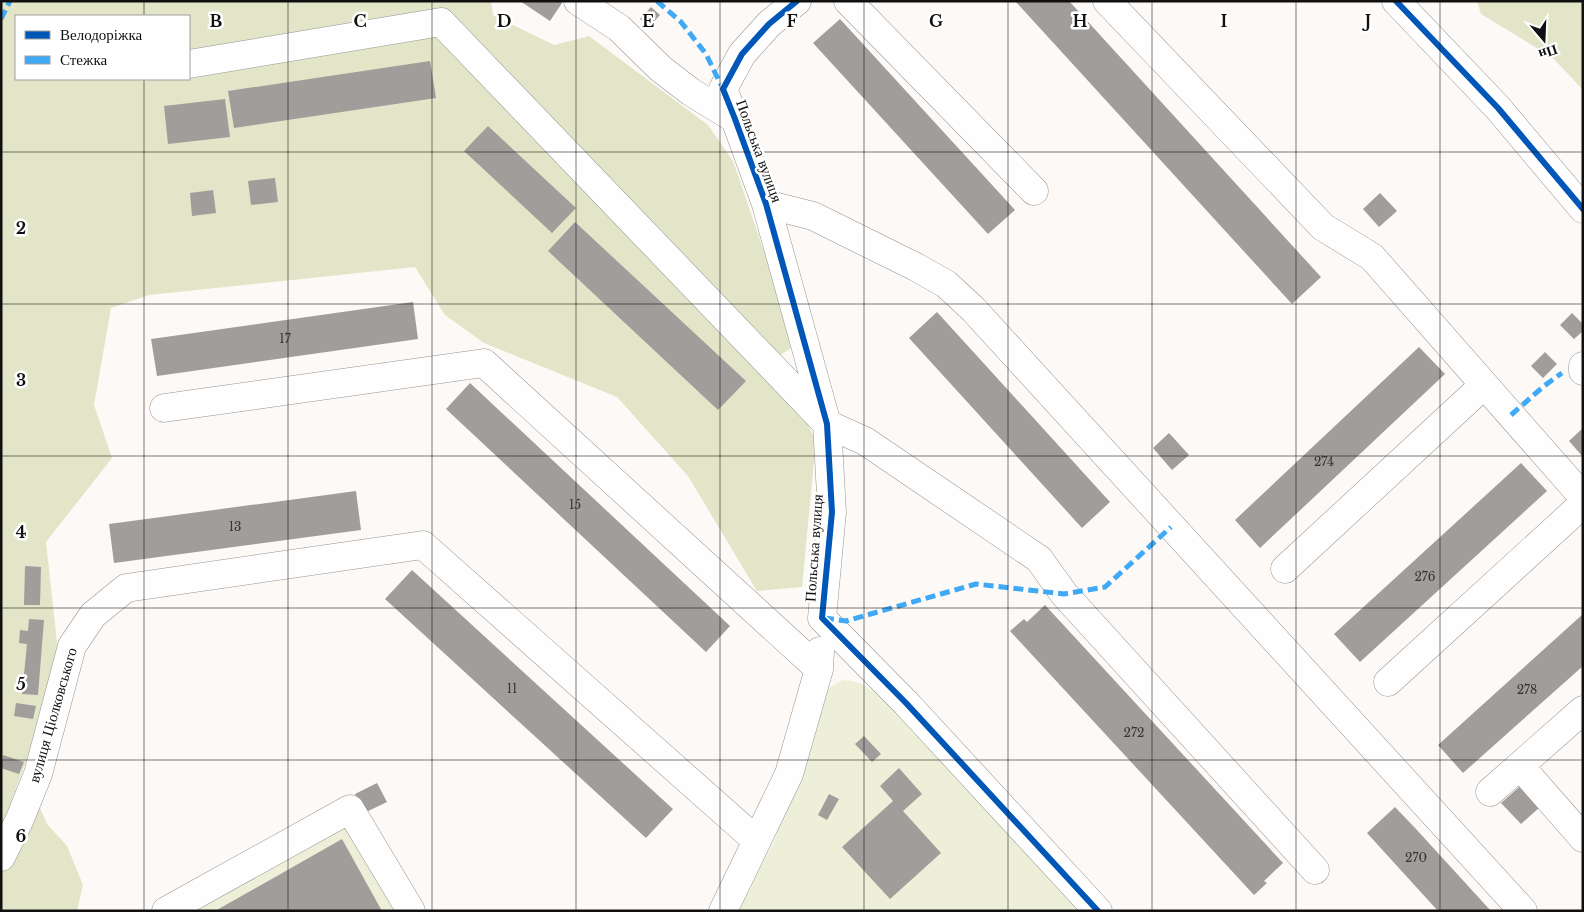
<svg xmlns="http://www.w3.org/2000/svg" width="1584" height="912" viewBox="0 0 1584 912" font-family="'Libre Baskerville',serif">
	<style>
		.green { fill: #eeefd8 }
		.forest { fill: #e2e5c7; fill-rule: evenodd }
		.building { fill: #a09d9b }
		.lines { fill: none; stroke-linecap: round; stroke-linejoin: round }
		.minor-casing { stroke: #969594; stroke-width: 29 }
		.minor { stroke: #fffefe; stroke-width: 28 }
		.quiet { stroke: #3fa9f5; stroke-width: 5; stroke-dasharray: 10 5; stroke-linecap: butt }
		.cycleway-casing { stroke: #fff; stroke-width: 9 }
		.cycleway { stroke: #0057b8; stroke-width: 6 }
		.grid { fill: none; stroke: #101010; stroke-width: 1; stroke-opacity: 0.55 }
		.labels { text-anchor: middle; stroke-width: 5; stroke-linejoin: round; paint-order: stroke }
		.number-label { font-size: 12px; fill: #343333 }
		.street-label { font-size: 15px; fill: #101010; stroke: #fff }
		.grid-label { font-size: 16px; text-anchor: middle; font-weight: bold; fill: #101010; stroke: #fff; stroke-width: 5; stroke-linejoin: round; paint-order: stroke }
	</style>
	<rect width="100%" height="100%" fill="#fcf9f6"/>
	<path class="green" d="M843,680C860,680 872,690 885,700L1064,893L1077,911H736L773,844L805,761L826,692L830,687Z
		M345,826L351,833L395,911H382L342,839L215,911H176Z"/>
	<path class="forest" d="M1,1H491L493,15L554,45L589,36L708,125L733,161L796,345L775,358L816,441L802,587L757,591L688,476L617,397L484,343L445,315L415,267L149,295L111,308L94,405L112,458L46,542L58,652L45,711L1,828ZM16,16H189V79H16Z
		M1477,1H1583V90L1553,58L1481,14Z
		M34,794L47,824L67,846L83,885L77,911H1V867Z"/>
	<path class="building" d="M520,1H559L562,3L550,21Z
		M1015,1H1069L1321,277L1292,304Z
		M651,7L660,15L649,27L640,19Z
		M840,19L1015,210L988,234L813,43Z
		M430,61L436,98L234,128L228,91Z
		M225,99L230,137L168,144L164,106Z
		M488,126L576,208L552,233L464,151Z
		M275,178L278,202L251,205L248,181Z
		M213,190L216,213L192,216L190,193Z
		M1380,193L1397,211L1379,227L1363,209Z
		M575,222L746,381L718,410L548,251Z
		M413,302L418,339L157,376L151,339Z
		M937,312L1110,502L1082,528L909,338Z
		M1572,313L1583,324V331L1574,339L1560,325Z
		M1419,347L1445,374L1260,548L1235,520Z
		M1545,352L1557,364L1543,378L1531,366Z
		M470,383L730,626L706,652L446,409Z
		M1583,428V457L1569,441Z
		M1169,433L1189,455L1172,470L1153,448Z
		M1521,463L1547,491L1360,662L1334,634Z
		M356,491L361,530L114,563L109,524Z
		M25,566L41,567L40,605H24Z
		M412,570L673,809L646,838L385,599Z
		M1045,605L1283,863L1264,881L1267,883L1254,895L1010,631L1024,619L1027,622Z
		M1583,614V666L1463,773L1438,745Z
		M29,619L44,620L38,695L22,694L27,644L19,643L20,630L28,631Z
		M16,703L36,706L33,719L14,716Z
		M864,736L881,754L872,762L855,744Z
		M3,755L24,762L19,774L1,768Z
		M899,768L922,794L903,811L941,853L890,899L842,847L893,801L880,786Z
		M377,783L387,802L364,813L355,794Z
		M1519,787L1539,808L1521,824L1501,803Z
		M829,794L839,799L827,820L818,815Z
		M1395,807L1416,829L1491,911H1438L1367,833Z
		M342,839L382,911H215Z"/>
	<g class="lines">
		<g class="minor-casing">
			<path id="minor" d="M578,1L619,28L661,69L691,92L735,119
				M797,1L769,24L742,54L723,89L735,119L766,204L827,424L832,512L822,618L906,703L1098,911
				M848,1L1034,191
				M1107,1L1323,227L1372,257L1583,497
				M1396,1L1498,108L1583,209
				M189,64L441,22L827,424L865,441L1039,559L1064,594L1315,870
				M766,204L813,216L916,267L946,284L973,309C1156,510 1339,711 1523,911
				M1583,366V371
				M164,408L484,363L819,669
				M1285,569L1484,385
				M1388,682L1583,504
				M1520,766L1583,838
				M1490,792L1583,710
				M1,857L19,821L38,774L72,646L93,615L126,588L423,545L757,841
				M166,911L350,809L411,911
				M723,911L789,774L819,669L820,651"/>
		</g>
		<use href="#minor" class="minor"/>
		<path class="quiet" d="M657,1L681,22L706,54L723,89
			M1,19L10,1
			M1511,415L1544,386L1562,373
			M824,618L846,621L976,584L1064,594L1105,587L1171,527"/>
		<g class="cycleway-casing">
			<path id="cycleway" d="M797,1L769,24L742,54L723,89L735,119L766,204L827,424L832,512L822,618L906,703L1098,911
				M1396,1L1498,108L1583,209"/>
		</g>
		<use href="#cycleway" class="cycleway"/>
	</g>
	<path class="grid" d="M144,1V16M288,1V911M432,1V911M576,1V911M720,1V911M864,1V911M1008,1V911M1152,1V911M1296,1V911M1440,1V911M144,79V911M1,152H1583M1,304H1583M1,456H1583M1,608H1583M1,760H1583"/>
	<g class="labels">
		<g class="number-label">
			<text x="285" y="343">17</text>
			<text x="1324" y="466">274</text>
			<text x="575" y="509">15</text>
			<text x="235" y="531">13</text>
			<text x="1425" y="581">276</text>
			<text x="512" y="693">11</text>
			<text x="1527" y="694">278</text>
			<text x="1134" y="737">272</text>
			<text x="1416" y="862">270</text>
		</g>
		<g class="street-label">
			<text transform="translate(759 151) rotate(70)" y="5">Польська вулиця</text>
			<text transform="translate(814 548) rotate(-86)" y="5">Польська вулиця</text>
			<text transform="translate(53 715) rotate(-74)" y="5">вулиця Ціолковського</text>
		</g>
	</g>
	<g class="grid-label">
		<text x="216" y="27">B</text>
		<text x="360" y="27">C</text>
		<text x="504" y="27">D</text>
		<text x="648" y="27">E</text>
		<text x="792" y="27">F</text>
		<text x="936" y="27">G</text>
		<text x="1080" y="27">H</text>
		<text x="1224" y="27">I</text>
		<text x="1368" y="27">J</text>
		<text x="21" y="234">2</text>
		<text x="21" y="386">3</text>
		<text x="21" y="538">4</text>
		<text x="21" y="690">5</text>
		<text x="21" y="842">6</text>
	</g>
	<rect width="1584" height="912" fill="none" stroke="#101010" stroke-width="5"/>
	<rect x="15" y="15" width="175" height="65" fill="#ffffff" stroke="#9f9f9f"/>
	<rect x="25" y="31" width="25" height="8" fill="#0057b8" stroke="#9f9f9f"/>
	<text x="60" y="40" font-size="15" fill="#101010">Велодоріжка</text>
	<rect x="25" y="56" width="25" height="8" fill="#3fa9f5" stroke="#9f9f9f"/>
	<text x="60" y="65" font-size="15" fill="#101010">Стежка</text>
	<g transform="translate(1544 40) rotate(161)" stroke="#ffffff" stroke-width="4" paint-order="stroke">
	<path d="M0-4L9 19L0 12L-9 19Z" fill="#101010"/>
	<text y="-8" font-size="14" font-weight="bold" text-anchor="middle" fill="#101010">Пн</text>
	</g>
</svg>
